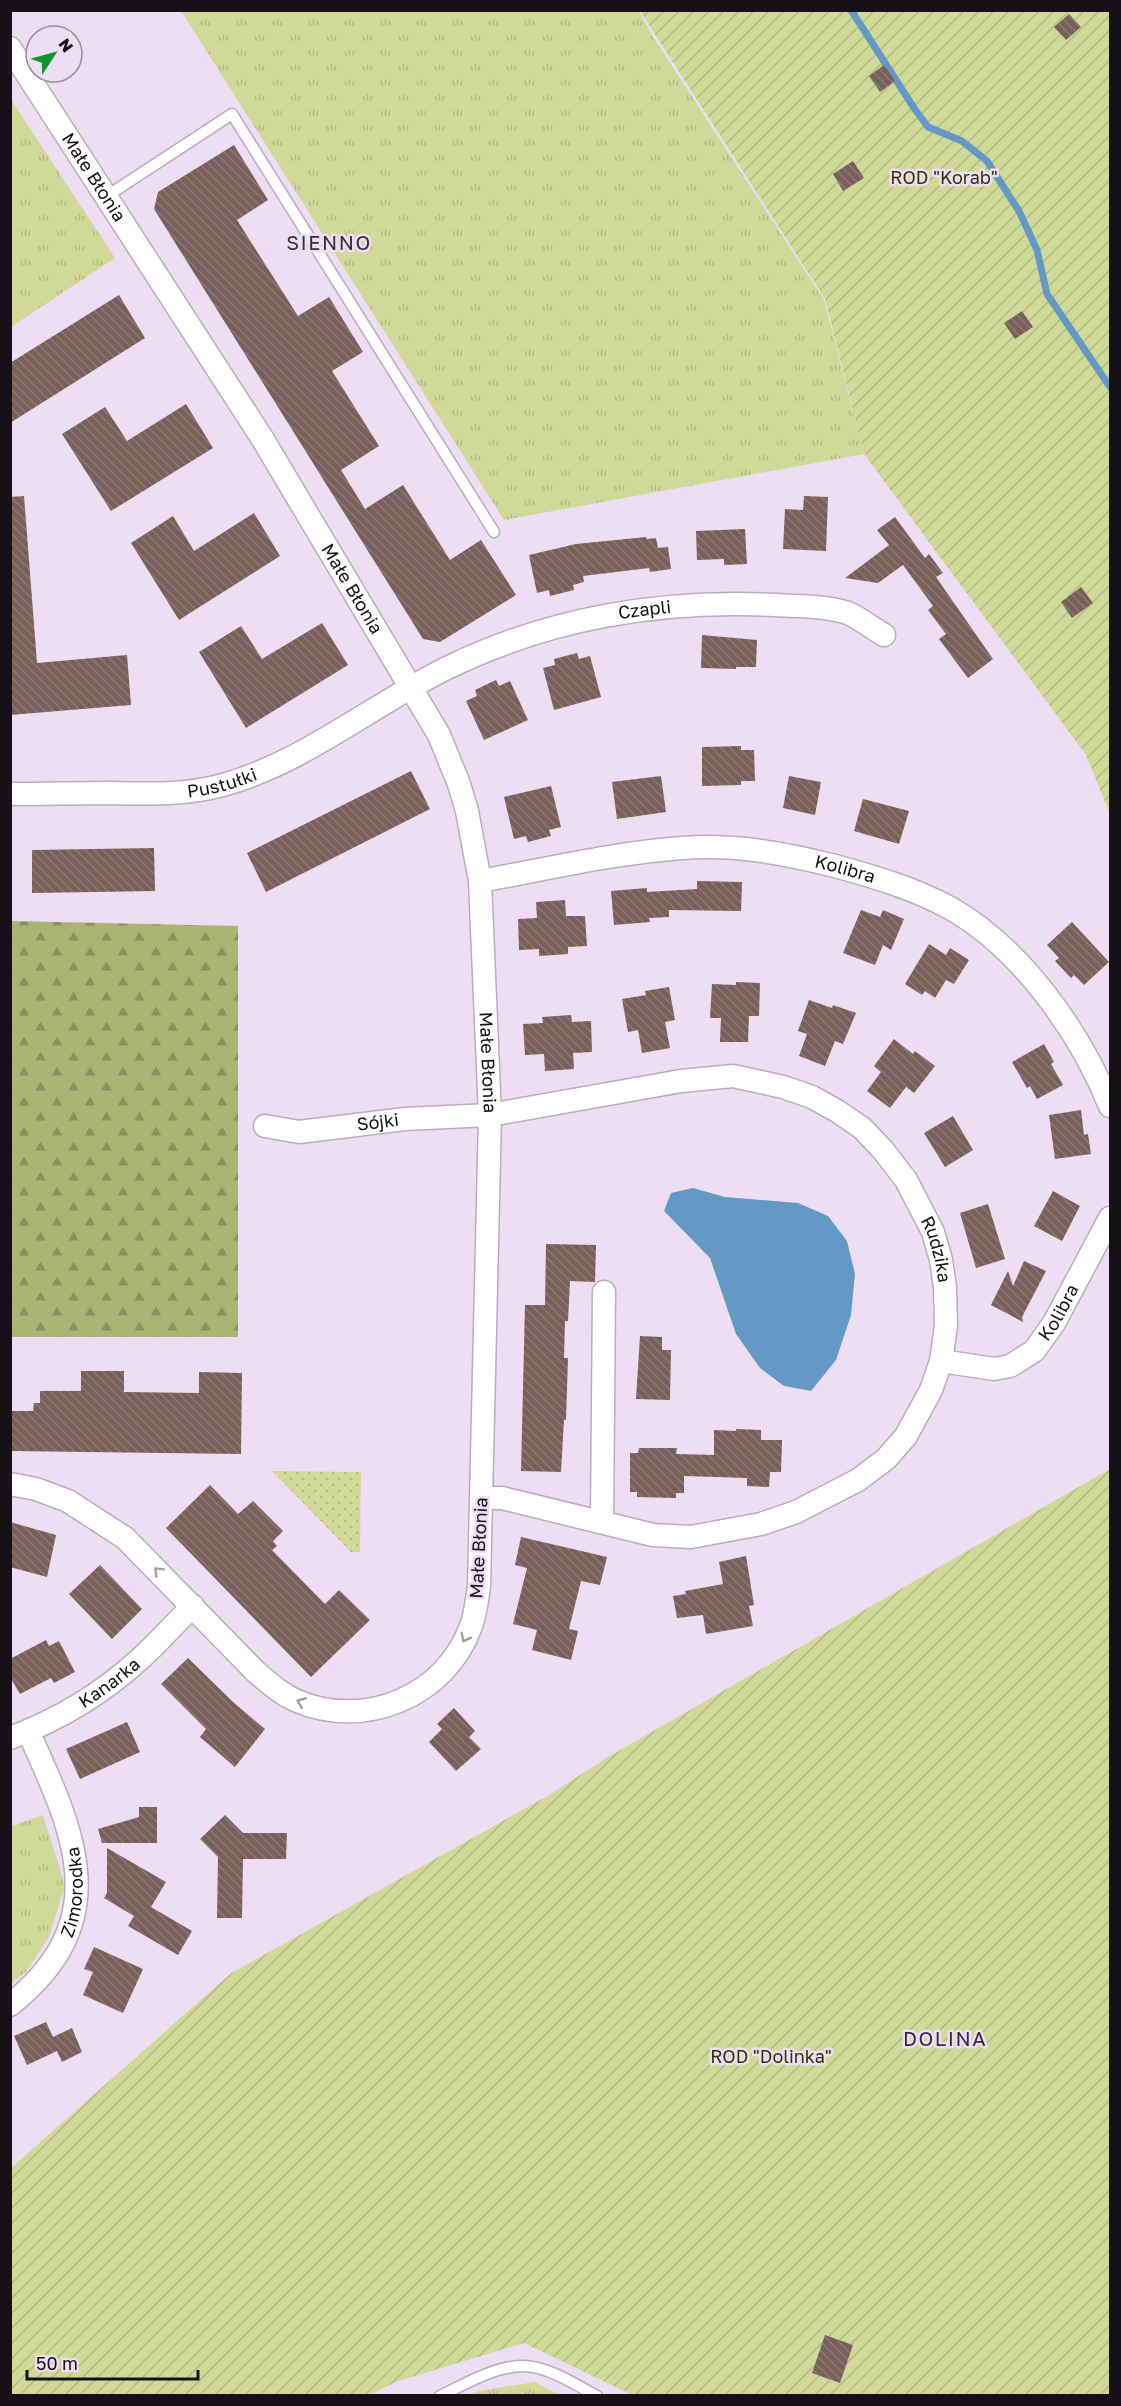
<svg xmlns="http://www.w3.org/2000/svg" width="1121" height="2406" viewBox="0 0 1121 2406" font-family="'Golos Text',sans-serif">
	<style>
		.grass { fill: url(#grass-tufts) }
		.forest { fill: url(#forest-firs) }
		.park { fill: url(#park-dots) }
		.garden { fill: url(#garden-furrows) }
		.water { fill: #6499c5 }
		.lines { fill: none; stroke-linecap: round; stroke-linejoin: round }
		.stream { stroke: #6499c5; stroke-width: 7 }
		.building { fill: url(#building-back-hatch) }
		.service-casing { stroke: #bbabc0; stroke-width: 13 }
		.minor-casing { stroke: #bbabc0; stroke-width: 25 }
		.service { stroke: #fff; stroke-width: 10 }
		.minor { stroke: #fff; stroke-width: 22 }
		.oneway { stroke: #a29fa2 }
		.labels { text-anchor: middle; stroke-width: 5; stroke-linejoin: round; paint-order: stroke }
		.street-label { font-size: 18px; fill: #161017; stroke: #eedef3 }
		.park-label { font-size: 18px; fill: #2f3502; stroke: #eedef3 }
		.neighbourhood-label { font-size: 20px; letter-spacing: 1.5px; fill: #392c3d; stroke: #eedef3 }
	</style>
	<defs>
		<pattern id="grass-tufts" width="24" height="20" patternUnits="userSpaceOnUse" patternTransform="scale(1.5)"><rect width="24" height="20" fill="#cfda99"/><path d="M3 7l-1-3M5 7V3M7 7l1-3M15 17l-1-3M17 17v-4M19 17l1-3" fill="none" stroke="#b1ba83"/></pattern>
		<pattern id="forest-firs" width="22" height="20" patternUnits="userSpaceOnUse" patternTransform="scale(1.5)"><rect width="22" height="20" fill="#aab574"/><path d="M5 1l3.5 6h-7zM16 11l3.5 6h-7z" fill="#89925e"/></pattern>
		<pattern id="park-dots" width="8" height="8" patternUnits="userSpaceOnUse" patternTransform="scale(1.5)"><rect width="8" height="8" fill="#cfda99"/><path d="M2 2h.1M6 6h.1" fill="none" stroke="#b1ba83" stroke-width="1.8" stroke-linecap="round"/></pattern>
		<pattern id="garden-furrows" width="10" height="10" patternUnits="userSpaceOnUse" patternTransform="scale(1.5)"><rect width="10" height="10" fill="#cfda99"/><path d="M-1 1l2-2M0 10L10 0M9 11l2-2" fill="none" stroke="#b1ba83"/></pattern>
		<pattern id="building-back-hatch" width="6" height="6" patternUnits="userSpaceOnUse" patternTransform="scale(1.5)"><rect width="6" height="6" fill="#795f5a"/><path d="M-1 5l2 2M0 0l6 6M5-1l2 2" fill="none" stroke="#8c7976"/></pattern>
	</defs>
	<rect width="100%" height="100%" fill="#eedef3"/>
	<path class="grass" d="M181,11H639L652,35L824,300L864,454L504,520Z
		M10,98L115,258L11,327H10Z
		M43,1815L65,1885L49,1937L26,1972L11,1983V1826Z
		M535,2382L559,2395H470L479,2391Z"/>
	<path class="forest" d="M11,921L238,926V1337H11Z"/>
	<path class="park" d="M272,1471L361,1472L360,1552H351Z"/>
	<path class="garden" d="M640,11H1110V814L1086,755L864,454L825,299Z
		M1110,1469V2395H632L524,2343L398,2381L370,2395H11L10,2169L230,1974L549,1795L608,1757Z"/>
	<path class="water" d="M693,1188L725,1197L798,1203L828,1216L847,1241L855,1274L851,1315L836,1360L811,1391L784,1386L760,1368L736,1334L710,1258L664,1211L671,1193Z"/>
	<g class="lines">
		<path class="stream" d="M851,10L914,108L928,127L962,141L987,161L1019,211L1037,250L1047,294L1110,387"/>
	</g>
	<path class="building" d="M1069,14L1081,27L1066,40L1054,27Z
		M884,65L895,81L880,92L869,76Z
		M234,145L268,200L237,220L298,316L329,297L363,352L332,371L379,446L341,470L365,509L403,485L450,560L481,540L516,595L440,642L423,639L154,209L158,192Z
		M853,161L864,178L843,191L833,174Z
		M119,295L145,338L10,423V363Z
		M1022,311L1033,327L1015,339L1004,323Z
		M186,404L213,448L111,511L62,434L105,407L127,441Z
		M24,496L37,663L127,655L131,705L10,715V497Z
		M804,496L828,497L826,551L783,549L785,509L803,510Z
		M254,513L280,556L179,620L131,543L173,516L194,551Z
		M895,517L925,558L929,554L943,573L936,577L993,659L968,678L939,639L946,634L928,610L933,606L903,565L878,583L845,578L889,545L877,530Z
		M745,529L747,564L724,565V559L697,560L696,531Z
		M646,537L647,539L656,538L658,548L668,547L671,569L650,572L649,568L583,576L584,582L573,585L574,590L550,596L549,590L537,593L529,555L576,544Z
		M1081,587L1093,603L1072,618L1061,602Z
		M322,623L348,665L246,728L199,652L241,626L262,659Z
		M702,635L757,640L756,667H736V669L701,668Z
		M577,653L579,659L590,656L601,697L554,710L543,668L555,665L554,659Z
		M496,680L499,686L510,681L528,720L484,740L466,701L477,696L475,690Z
		M741,746V750H754L755,781H741V785L702,786V747Z
		M411,771L430,809L266,892L247,853Z
		M661,776L666,812L617,819L612,782Z
		M789,776L821,782L815,815L783,808Z
		M551,786L561,827L549,830L551,836L528,842L526,836L514,839L504,797Z
		M863,799L909,811L899,844L854,831Z
		M154,848L155,891L32,893V850Z
		M697,881L742,882L741,911L669,910V917L649,918L650,922L614,925L611,891L647,888V892L697,889Z
		M565,900L566,916H585L587,946L568,947V954L539,956V949L519,950L518,919L537,918L536,902Z
		M861,910L880,917L883,910L904,919L891,950L883,945L875,965L843,953Z
		M1072,922L1109,962L1084,985L1074,975L1071,978L1055,961L1059,958L1047,945Z
		M929,944L946,955L950,948L969,960L954,984L946,980L935,998L925,991L922,995L905,984Z
		M736,982L760,983L759,1016H749L748,1042H720L721,1018H710L712,984L736,985Z
		M669,987L675,1020L665,1022L670,1048L642,1053L638,1030L628,1032L622,999L646,995L645,991Z
		M809,1000L832,1008L833,1005L856,1013L843,1044L835,1041L825,1066L799,1056L807,1034L798,1031Z
		M571,1015L572,1022L591,1021L592,1052L573,1053L574,1069L545,1071L544,1054L525,1055L523,1024L543,1023L542,1017Z
		M894,1039L913,1054L915,1051L935,1066L914,1093L906,1087L890,1108L867,1091L881,1072L874,1066Z
		M1044,1044L1054,1062L1051,1064L1063,1085L1037,1099L1030,1086L1027,1088L1012,1062Z
		M1081,1110L1084,1135L1088,1134L1091,1154L1055,1159L1049,1115Z
		M953,1116L973,1150L945,1167L924,1133Z
		M1053,1191L1080,1206L1062,1241L1034,1226Z
		M988,1204L1005,1259L976,1268L960,1213Z
		M546,1244L596,1245L595,1282L570,1281L568,1321H565L564,1358H568L566,1420H564L561,1472L521,1471L525,1305H545Z
		M1024,1261L1046,1271L1022,1317L1023,1322L991,1305L1008,1271L1013,1286Z
		M640,1336L662,1337V1350H671L670,1400L636,1399Z
		M81,1371H124V1392L199,1393V1372L242,1373L241,1454L10,1451V1411H33L34,1403H40V1391H81Z
		M736,1429L761,1430V1440H782L781,1472H770L769,1487L747,1486V1478L684,1476V1493H676V1498L637,1497V1492H630V1453H638L639,1448H677L676,1454L714,1455V1430L736,1431Z
		M210,1485L238,1514L253,1501L283,1531L273,1541L277,1546L272,1550L325,1604L339,1590L370,1620L311,1677L166,1528Z
		M10,1522L56,1535L47,1577L10,1567Z
		M521,1537L607,1557L600,1585L581,1581L569,1629L578,1631L571,1660L532,1650L537,1630L513,1624L527,1568L515,1565Z
		M746,1556L754,1605L749,1606L753,1626L706,1634L703,1615L677,1618L673,1596L686,1594L685,1591L723,1584L719,1562Z
		M100,1565L142,1609L112,1639L69,1594Z
		M46,1640L49,1646L59,1641L75,1672L54,1683L51,1678L20,1694L10,1677V1659Z
		M188,1658L233,1702L265,1729L235,1767L200,1737L206,1729L161,1684Z
		M454,1708L475,1731L469,1737L481,1749L456,1771L429,1742L442,1729L437,1724Z
		M127,1722L140,1752L80,1779L66,1749Z
		M139,1807H157V1843H102L98,1829L139,1817Z
		M225,1815L243,1833H287L286,1859H243L242,1918H217L218,1857L200,1839Z
		M107,1848L166,1882L151,1907L192,1931L178,1955L128,1926L134,1916L104,1898L107,1893Z
		M94,1947L143,1969L123,2013L83,1995L93,1972L84,1969Z
		M46,2022L53,2037L72,2028L82,2052L62,2062L57,2051L27,2065L14,2036Z
		M825,2335L853,2345L840,2383L812,2373Z"/>
	<g class="lines">
		<g class="service-casing">
			<path id="service" d="M107,196L232,114L494,532
				M440,2396C465,2384 495,2366 523,2366C548,2366 576,2385 597,2396"/>
		</g>
		<g class="minor-casing">
			<g id="minor">
				<path id="s1" d="M10,48L262,438L439,735L459,784L467,811L480,881L490,1115L479,1586C477,1599 476,1613 471,1626C446,1696 365,1730 297,1701C281,1694 269,1683 256,1672L125,1538L68,1501L36,1489L10,1484"/>
				<path id="s2" d="M10,794C44,794 78,793 112,793C148,794 187,795 223,785C305,762 372,705 447,668C549,618 662,599 775,605C798,606 826,606 848,613C860,618 873,629 884,635"/>
				<path id="s3" d="M480,881C547,869 614,853 682,848C734,844 784,853 835,866C875,877 913,888 950,908C1021,948 1080,1032 1110,1106"/>
				<path id="s4" d="M265,1126L299,1132L405,1119L490,1115L681,1081L733,1076L783,1087L812,1097L837,1111L862,1128L883,1150L906,1180L933,1232L941,1260L945,1287L946,1326L941,1361L931,1390L906,1436L886,1459L858,1480L796,1512L761,1524L691,1537L653,1535L502,1498H482"/>
				<path id="s5" d="M941,1361L994,1369L1010,1366L1034,1351L1054,1323L1110,1218"/>
				<path d="M602,1522L604,1292"/>
				<path id="s6" d="M10,1738C58,1720 103,1693 140,1659C159,1642 175,1623 193,1606"/>
				<path id="s7" d="M10,2005C116,1921 75,1834 28,1731"/>
			</g>
		</g>
		<use href="#service" class="service"/>
		<use href="#minor" class="minor"/>
	</g>
	<defs><path id="oneway-chevron" d="M-2-3.5L2.5 0L-2 3.5" fill="none" stroke-width="1.6" stroke-linecap="round" stroke-linejoin="round" transform="scale(1.5)"/></defs>
	<g class="oneway">
		<use href="#oneway-chevron" transform="translate(158 1571) rotate(-135)"/>
		<use href="#oneway-chevron" transform="translate(465 1638) rotate(117)"/>
		<use href="#oneway-chevron" transform="translate(301 1702) rotate(-158)"/>
	</g>
	<g class="labels">
		<g class="street-label">
			<text dy="6" stroke="none"><textPath href="#s1" startOffset="154">Małe Błonia</textPath></text>
			<text dy="6" stroke="none"><textPath href="#s1" startOffset="640">Małe Błonia</textPath></text>
			<text dy="6" stroke="none"><textPath href="#s2" startOffset="674">Czapli</textPath></text>
			<text dy="6" stroke="none"><textPath href="#s2" startOffset="213">Pustułki</textPath></text>
			<text dy="6" stroke="none"><textPath href="#s3" startOffset="370">Kolibra</textPath></text>
			<text dy="6" stroke="none"><textPath href="#s1" startOffset="1144">Małe Błonia</textPath></text>
			<text dy="6" stroke="none"><textPath href="#s4" startOffset="114">Sójki</textPath></text>
			<text dy="6" stroke="none"><textPath href="#s4" startOffset="758">Rudzika</textPath></text>
			<text dy="6" stroke="none"><textPath href="#s5" startOffset="144">Kolibra</textPath></text>
			<text transform="translate(479 1548) rotate(-87)" y="6">Małe Błonia</text>
			<text dy="6" stroke="none"><textPath href="#s6" startOffset="114">Kanarka</textPath></text>
			<text dy="6" stroke="none"><textPath href="#s7" startOffset="135">Zimorodka</textPath></text>
		</g>
		<g class="park-label">
			<text x="944" y="184">ROD "Korab"</text>
			<text x="771" y="2063">ROD "Dolinka"</text>
		</g>
		<g class="neighbourhood-label">
			<text x="329" y="250">SIENNO</text>
			<text x="945" y="2046">DOLINA</text>
		</g>
	</g>
	<rect width="1121" height="2406" fill="none" stroke="#161017" stroke-width="24"/>
	<g transform="translate(54 54) rotate(54)"><circle r="28" fill="#eedef3" stroke="#988c9b" stroke-width="1.5"/>
	<path d="M0-4.5L10 22L0 15L-10 22Z" fill="#0e962b"/>
	<text y="-9" font-size="16" font-weight="bold" text-anchor="middle" fill="#161017">N</text>
	</g>
	<path d="M27 2370v9h171v-9" fill="none" stroke="#161017" stroke-width="3"/>
	<text x="36" y="2370" font-size="18" fill="#161017" stroke="#eedef3" stroke-width="4.5" paint-order="stroke">50 m</text>
</svg>
